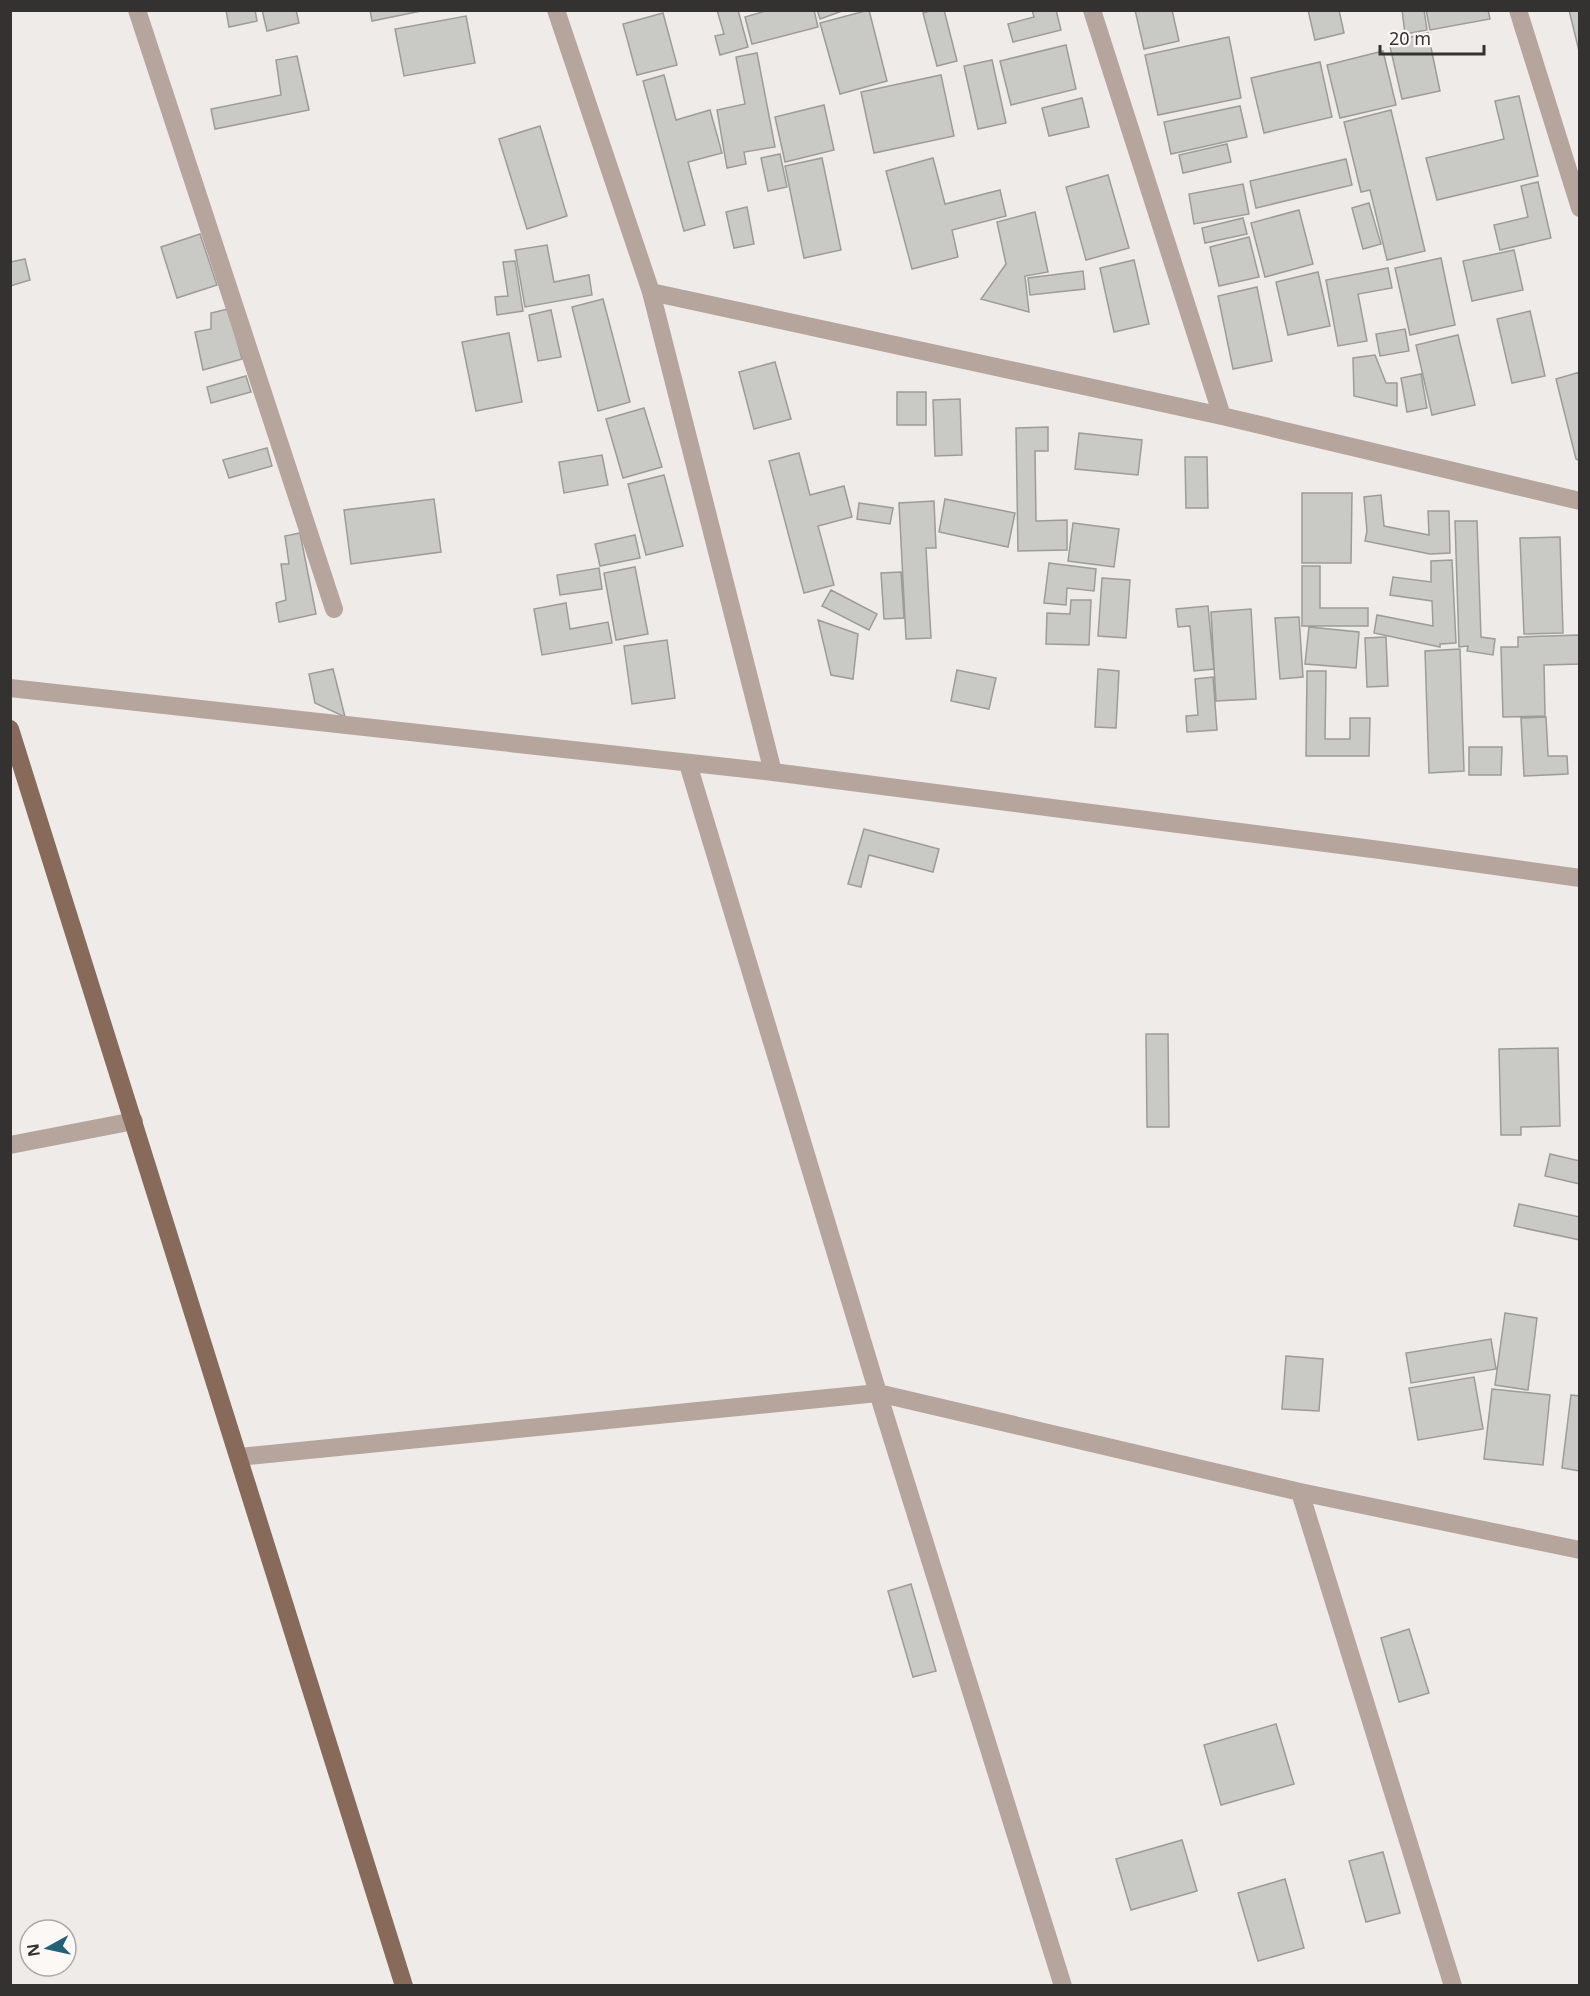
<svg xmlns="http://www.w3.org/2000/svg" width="1590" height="1996" viewBox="0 0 1590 1996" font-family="'Noto Sans',sans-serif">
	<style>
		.building { fill: #c9c9c5; stroke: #9c9c98; stroke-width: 1.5 }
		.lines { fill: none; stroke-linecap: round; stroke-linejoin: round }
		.minor { stroke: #b6a59d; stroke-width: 18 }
		.major { stroke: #886a5b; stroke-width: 18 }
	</style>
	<rect width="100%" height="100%" fill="#eeebe8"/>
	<path class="building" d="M226,10H255L257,21L229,27Z
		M262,10H296L299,23L267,31Z
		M370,10H426L372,21Z
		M717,10H738L748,47L720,55L715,36L724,34Z
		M769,10H814L818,27L752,44L745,17Z
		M817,10H845L820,19Z
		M869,10L887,81L840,94L820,23Z
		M932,10H944L957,61L937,66L923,13Z
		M1032,10H1056L1061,30L1013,42L1008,24L1034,17Z
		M1135,10H1172L1179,41L1144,49Z
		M1308,10H1339L1344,33L1315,40Z
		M1402,10H1424L1427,30L1405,34Z
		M1426,10H1488L1490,19L1430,30Z
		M1569,10H1580V55Z
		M663,13L677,65L637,75L623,24Z
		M466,16L475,63L404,76L395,29Z
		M1428,33L1440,91L1402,99L1389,42Z
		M1229,37L1241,98L1158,115L1145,55Z
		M1066,45L1076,89L1011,105L1000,61Z
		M1383,51L1396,105L1340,118L1327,65Z
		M757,53L775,147L744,152L746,164L727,168L717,110L745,104L736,57Z
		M297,56L309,110L215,129L211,109L281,95L276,60Z
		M992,60L1006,123L978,129L964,66Z
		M1320,62L1332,117L1264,133L1251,78Z
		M664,75L676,120L710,110L722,153L688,162L705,225L684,231L643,81Z
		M941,75L954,136L874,153L861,92Z
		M1519,96L1538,176L1437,200L1426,158L1504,139L1495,101Z
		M1082,98L1089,127L1049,136L1042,108Z
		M824,105L834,150L785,162L775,117Z
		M1240,106L1247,137L1171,154L1164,122Z
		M1391,110L1425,251L1387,260L1370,190L1361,192L1344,122Z
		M540,126L567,216L527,229L499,139Z
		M1227,144L1231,162L1183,173L1179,155Z
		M780,154L787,187L768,191L761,158Z
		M822,158L841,250L804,258L785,166Z
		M933,158L945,204L1000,190L1006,216L952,230L958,257L912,269L886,171Z
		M1346,159L1352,185L1256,208L1250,181Z
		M1108,175L1129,248L1086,260L1066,187Z
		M1538,182L1551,238L1500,250L1494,225L1528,217L1521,186Z
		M1243,184L1249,214L1194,224L1189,194Z
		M1369,203L1381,244L1363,249L1352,208Z
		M747,207L754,244L734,248L726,212Z
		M1299,210L1313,264L1265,277L1251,223Z
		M1035,212L1048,272L1025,276L1029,312L981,299L1006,264L997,222Z
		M1243,218L1247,234L1205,243L1202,228Z
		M200,234L217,285L177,298L161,247Z
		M1249,237L1259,277L1219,286L1210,247Z
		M547,245L554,282L589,275L592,295L525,307L515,250Z
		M1514,250L1523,290L1472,301L1463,261Z
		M1441,258L1455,325L1410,335L1395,268Z
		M25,259L30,280L10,286V262Z
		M1134,260L1149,324L1114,332L1100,268Z
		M515,261L523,311L497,315L495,297L508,296L503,262Z
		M1388,268L1392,288L1358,294L1367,341L1338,346L1326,280Z
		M1083,271L1085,289L1030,295L1028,278Z
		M1318,272L1330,326L1288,335L1276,282Z
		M1257,287L1272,361L1233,369L1218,296Z
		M603,299L630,402L598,411L572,307Z
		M228,309L242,359L203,370L195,332L211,329V313Z
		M551,310L561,357L538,361L529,315Z
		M1530,311L1545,376L1512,383L1497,319Z
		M1405,329L1409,351L1380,356L1376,334Z
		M509,333L522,402L476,411L462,342Z
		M1458,335L1475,405L1432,415L1416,345Z
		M1375,355L1386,383H1397V406L1354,396L1353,358Z
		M775,362L791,419L754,429L739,372Z
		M1580,372V461L1576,459L1556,379Z
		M1421,374L1427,408L1407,412L1401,378Z
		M246,376L251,392L211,403L207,387Z
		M897,392H926V425H897Z
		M960,399L962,455L935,456L933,400Z
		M644,408L662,467L623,478L606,419Z
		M1048,427V451H1035L1036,521L1067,520V550L1018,551L1016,428Z
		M1079,433L1142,440L1138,475L1075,469Z
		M267,448L272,466L229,478L223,460Z
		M799,453L810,495L844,486L852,517L818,526L834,585L804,593L769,461Z
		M602,455L608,485L564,493L559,462Z
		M1185,457H1207L1208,508H1186Z
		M664,475L683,546L646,555L628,484Z
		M1302,493H1352L1351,563H1302Z
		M1381,495L1384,526L1429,535L1428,511H1449L1450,553L1430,554L1365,541L1367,531L1364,497Z
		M434,499L441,552L351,564L344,510Z
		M945,499L1015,513L1008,547L939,532Z
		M934,501L936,548H926L931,638L906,639L899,503Z
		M859,503L893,508L890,524L857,519Z
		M1455,521H1477L1481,637L1495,639L1493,655L1467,651L1468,646L1459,647Z
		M1073,523L1119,529L1114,567L1068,561Z
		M300,533L316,614L279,622L276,603L286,600L281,564H289L285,536Z
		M635,535L640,558L600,566L595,544Z
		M1560,537L1563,633L1524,634L1520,538Z
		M1452,560L1456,643L1440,644V647L1374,633L1377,615L1433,626L1432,601L1390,595L1393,577L1431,582V561Z
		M1049,563L1096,569L1094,591L1067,588L1066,605L1044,603Z
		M1302,566H1320V608H1368V626H1302Z
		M635,567L648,634L616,640L604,573Z
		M599,568L602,589L560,595L557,575Z
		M901,572L904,618L884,619L881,573Z
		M1102,578L1130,580L1126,638L1098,636Z
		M831,590L877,614L869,630L822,606Z
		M1071,600H1091L1089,645L1046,644L1047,613L1070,614Z
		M566,603L570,629L608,622L612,643L542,655L534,609Z
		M1208,606L1214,669L1194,671L1190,626L1178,627L1176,609Z
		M1251,609L1256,699L1216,701L1211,612Z
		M1299,617L1303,677L1280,679L1275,618Z
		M818,620L858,634L853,679L831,675Z
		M1309,627L1359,632L1356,668L1305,664Z
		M1579,635L1580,664L1544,665L1545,716L1503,717L1501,647H1518V637Z
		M1386,637L1388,686L1367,687L1365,638Z
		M667,640L675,698L632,704L624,646Z
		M1460,649L1464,771L1429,773L1425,651Z
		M333,669L345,717L315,703L309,674Z
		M1098,669L1119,671L1116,728L1095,727Z
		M957,670L996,678L989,709L951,701Z
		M1307,671H1326L1325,739H1350V718H1370L1369,756H1306Z
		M1213,677L1217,730L1187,732L1186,716L1198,715L1195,679Z
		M1546,717L1548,756H1567L1568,774L1524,776L1521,718Z
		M1469,747H1502L1501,775H1469Z
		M864,829L939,849L933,872L869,855L861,887L848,884Z
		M1146,1034H1168L1169,1127H1147Z
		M1558,1048L1560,1126L1521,1127V1135H1501L1499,1049Z
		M1550,1154L1580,1161V1184L1545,1176Z
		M1519,1204L1580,1217V1240L1514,1226Z
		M1505,1313L1537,1318L1528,1390L1495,1385Z
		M1491,1339L1496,1369L1411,1383L1406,1353Z
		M1286,1356L1323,1359L1319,1411L1282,1409Z
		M1474,1377L1483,1429L1418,1440L1409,1388Z
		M1492,1389L1550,1395L1543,1465L1484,1459Z
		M1571,1395L1580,1396V1471L1562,1468Z
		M911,1584L936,1671L913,1677L888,1591Z
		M1409,1629L1429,1693L1399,1702L1381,1638Z
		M1276,1724L1294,1784L1221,1805L1204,1745Z
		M1182,1840L1197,1891L1131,1910L1116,1859Z
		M1383,1852L1400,1913L1366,1922L1349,1861Z
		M1285,1879L1304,1948L1258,1961L1238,1893Z"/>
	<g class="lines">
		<path class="minor" d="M137,10L334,609
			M556,10L651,292L773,772
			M1092,10L1222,416
			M1518,10L1580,208
			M651,292L1222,416L1580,501
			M10,688L773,772L1380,850L1580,878
			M688,764L878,1393L1063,1986
			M10,1145L134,1121
			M239,1457L878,1393L1300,1492L1580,1550
			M1300,1492L1453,1986"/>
		<path class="major" d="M10,729L404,1986"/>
	</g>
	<rect width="1590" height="1996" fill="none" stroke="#333231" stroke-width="24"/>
	<g transform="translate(48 1948) rotate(262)"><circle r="28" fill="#fbf8f5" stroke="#aba9a7" stroke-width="1.5"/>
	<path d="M0-4.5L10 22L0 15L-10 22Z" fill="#236177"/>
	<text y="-9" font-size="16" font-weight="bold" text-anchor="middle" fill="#333231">N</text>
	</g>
	<path d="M1380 45v9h104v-9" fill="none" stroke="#333231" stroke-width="3"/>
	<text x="1389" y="45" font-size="18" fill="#333231" stroke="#fbf8f5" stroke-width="4.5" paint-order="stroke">20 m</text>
</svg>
